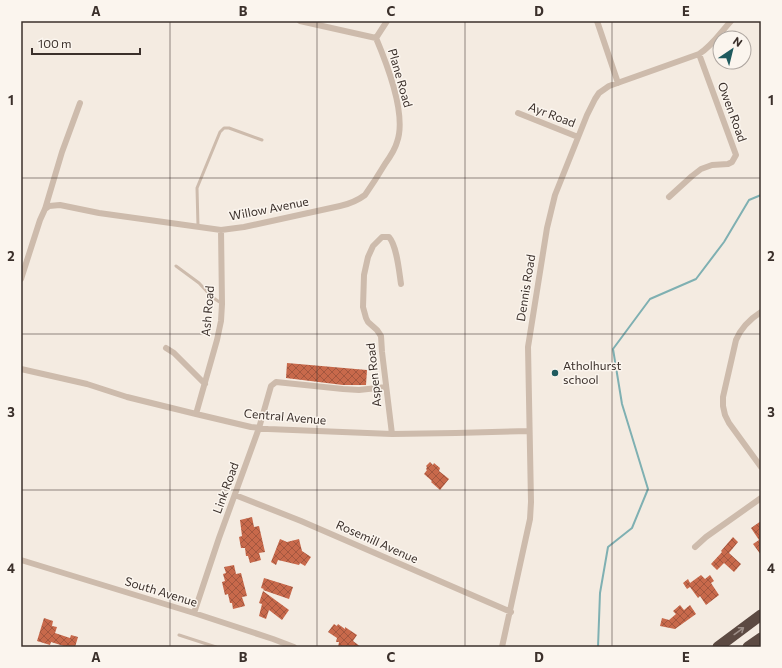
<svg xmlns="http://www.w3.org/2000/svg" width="782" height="668" viewBox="0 0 782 668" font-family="Commissioner,sans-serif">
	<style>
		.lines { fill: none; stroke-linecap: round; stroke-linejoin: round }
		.stream { stroke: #7fb0b2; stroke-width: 2 }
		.building { fill: url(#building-cross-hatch) }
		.service { stroke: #cdbbac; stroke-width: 3 }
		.minor { stroke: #cdbbac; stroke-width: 6 }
		.motorway { stroke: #5c4a42; stroke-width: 11 }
		.oneway { stroke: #9c8e87 }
		.grid { fill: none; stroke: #3b302b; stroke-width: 1; stroke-opacity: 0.55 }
		.poi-dot { fill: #1f5a5e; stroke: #fbf5ee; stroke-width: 1.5 }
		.labels { text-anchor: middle; stroke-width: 3; stroke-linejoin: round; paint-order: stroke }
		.street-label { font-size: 12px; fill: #3b302b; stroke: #fbf5ee }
		.poi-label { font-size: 12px; fill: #3b302b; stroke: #fbf5ee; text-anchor: start }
		.neatline { fill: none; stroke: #3b302b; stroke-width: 1.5 }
		.grid-label { font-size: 13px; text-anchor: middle; font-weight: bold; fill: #3b302b }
	</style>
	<defs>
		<pattern id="building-cross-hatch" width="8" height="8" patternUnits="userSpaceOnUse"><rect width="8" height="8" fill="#c8694b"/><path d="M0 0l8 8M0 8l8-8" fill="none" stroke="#a4573f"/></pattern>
	</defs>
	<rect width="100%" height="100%" fill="#f4ebe1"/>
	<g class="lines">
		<path class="stream" d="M598,647L600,593L608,547L632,528L648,489L622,404L613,349L650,299L696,279L724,242L749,200L761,195"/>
	</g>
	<path class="building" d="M287,363L367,370L366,385H343L286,378Z
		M430,462L433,465L434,463L440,468L439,471L449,479L440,490L431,482L432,481L424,474L427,470L426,469L427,467L426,466Z
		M252,517L254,527L259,526L265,552L259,553L261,560L250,563L248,556H246L245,548H241L239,537L242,536L240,520Z
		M761,521V555L753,544L759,540L751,528Z
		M733,537L738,542L729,553L741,564L734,572L724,563L717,570L711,564L722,552L721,551Z
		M280,539L287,542L299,539L302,551L311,557L305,566L300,563L299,565L278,560L276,565L271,562Z
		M234,565L236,574L241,573L247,596L242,597L245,606L233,609L232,603H230L228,594L225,595L222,582L225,581L223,574L226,573L224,567Z
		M701,575L705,579L710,575L714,581L711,583L719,595L706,605L700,596L698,598L690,587L687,589L683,583L688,579L690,583Z
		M264,578L293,587L289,599L263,590L264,589L261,588Z
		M263,591L289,610L282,620L269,610L266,619L259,616L262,604L259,603Z
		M680,605L684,610L690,605L696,614L675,629L660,626L662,618L669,620L676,614L673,611Z
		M44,618L53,621L52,626L57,627L55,633L70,638L71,635L78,637L75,647H67L51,642L50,645L37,641Z
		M334,624L337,626L338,624L345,629V627L357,635L353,641L361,647H338L339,642H336L337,638L328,632Z"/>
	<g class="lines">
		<path class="service" d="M198,226L197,188L220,132L224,128H229L262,140
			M176,266L199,283L212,297L221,303
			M179,635L216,647"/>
		<path class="minor" d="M300,21L376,38
			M597,21L618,83
			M518,113L578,137
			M669,197L692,176L701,169L712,165L728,164L732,162L736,155L699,54
			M45,209L49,206L60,205L99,213L221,230L244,227L340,206C349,204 357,201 365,195C372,185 379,174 385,164C390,157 395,150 397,142C407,115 387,64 376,38L387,21
			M21,279L40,220L45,209L62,152L80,103
			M761,312C750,319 741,328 736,340L723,397V406L725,415L729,423L761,467
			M166,348L174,353L205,384
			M21,369L87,384L127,397L196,414L251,427L268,429L392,434L456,433L529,431
			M196,414L217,340L221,321L222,304L221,230
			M392,434L382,352L381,336L377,330L368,322L366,318L363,307L364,275L368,257L373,246L382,237H389C397,246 399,271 401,284
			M235,495L301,521L511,612
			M695,547L706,537L761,498
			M21,560L194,613L273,639L294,647
			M194,613L219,538L259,428L271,386L276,382L343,389L359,390L386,387
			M502,647L530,519L531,502L528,347L547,228L555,195L587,115L595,99L599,93L609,86L699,54C712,46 721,32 731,21"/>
		<path class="motorway" d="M718,647L761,615
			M748,647L761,638"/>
	</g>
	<defs><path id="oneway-shaft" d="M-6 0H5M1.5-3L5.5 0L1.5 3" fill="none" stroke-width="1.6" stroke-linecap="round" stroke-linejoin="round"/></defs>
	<use class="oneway" href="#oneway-shaft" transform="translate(739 631) rotate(-36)"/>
	<path class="grid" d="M170,21V647M317,21V647M465,21V647M612,21V647M21,178H761M21,334H761M21,490H761"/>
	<circle class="poi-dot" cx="555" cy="373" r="4"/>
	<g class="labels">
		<g class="street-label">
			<text transform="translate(400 78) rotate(74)" y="4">Plane Road</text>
			<text transform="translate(732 112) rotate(70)" y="4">Owen Road</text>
			<text transform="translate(552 115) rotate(21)" y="4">Ayr Road</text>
			<text transform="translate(269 209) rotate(-11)" y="4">Willow Avenue</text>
			<text transform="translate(526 288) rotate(-81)" y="4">Dennis Road</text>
			<text transform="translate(208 311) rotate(-85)" y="4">Ash Road</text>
			<text transform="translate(374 375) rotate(-96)" y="4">Aspen Road</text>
			<text transform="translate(285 417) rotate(5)" y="4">Central Avenue</text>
			<text transform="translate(226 488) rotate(-70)" y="4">Link Road</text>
			<text transform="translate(377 542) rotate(24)" y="4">Rosemill Avenue</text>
			<text transform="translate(161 592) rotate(17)" y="4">South Avenue</text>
		</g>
		<g class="poi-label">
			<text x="563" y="370">Atholhurst<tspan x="563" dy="14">school</tspan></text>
		</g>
	</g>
	<rect width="782" height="668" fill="none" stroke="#fbf5ee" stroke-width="44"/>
	<g transform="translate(732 50) rotate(35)"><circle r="19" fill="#fbf5ee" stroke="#aea6a0"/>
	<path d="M0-3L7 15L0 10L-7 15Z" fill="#1f5a5e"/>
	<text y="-6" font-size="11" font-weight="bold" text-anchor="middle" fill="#3b302b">N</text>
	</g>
	<path d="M32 48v6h108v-6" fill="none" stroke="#3b302b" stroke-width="2"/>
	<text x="38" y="48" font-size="12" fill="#3b302b" stroke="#fbf5ee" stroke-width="3" paint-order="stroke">100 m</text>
	<rect x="22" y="22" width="738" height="624" class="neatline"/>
	<g class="grid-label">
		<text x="96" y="16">A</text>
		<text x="243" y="16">B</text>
		<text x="391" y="16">C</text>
		<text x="539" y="16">D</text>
		<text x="686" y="16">E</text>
		<text x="11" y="105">1</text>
		<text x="771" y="105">1</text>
		<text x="11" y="261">2</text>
		<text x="771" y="261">2</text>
		<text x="11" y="417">3</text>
		<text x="771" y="417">3</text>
		<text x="11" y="573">4</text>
		<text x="771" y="573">4</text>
		<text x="96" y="662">A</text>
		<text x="243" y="662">B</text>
		<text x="391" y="662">C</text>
		<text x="539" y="662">D</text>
		<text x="686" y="662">E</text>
	</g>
</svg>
